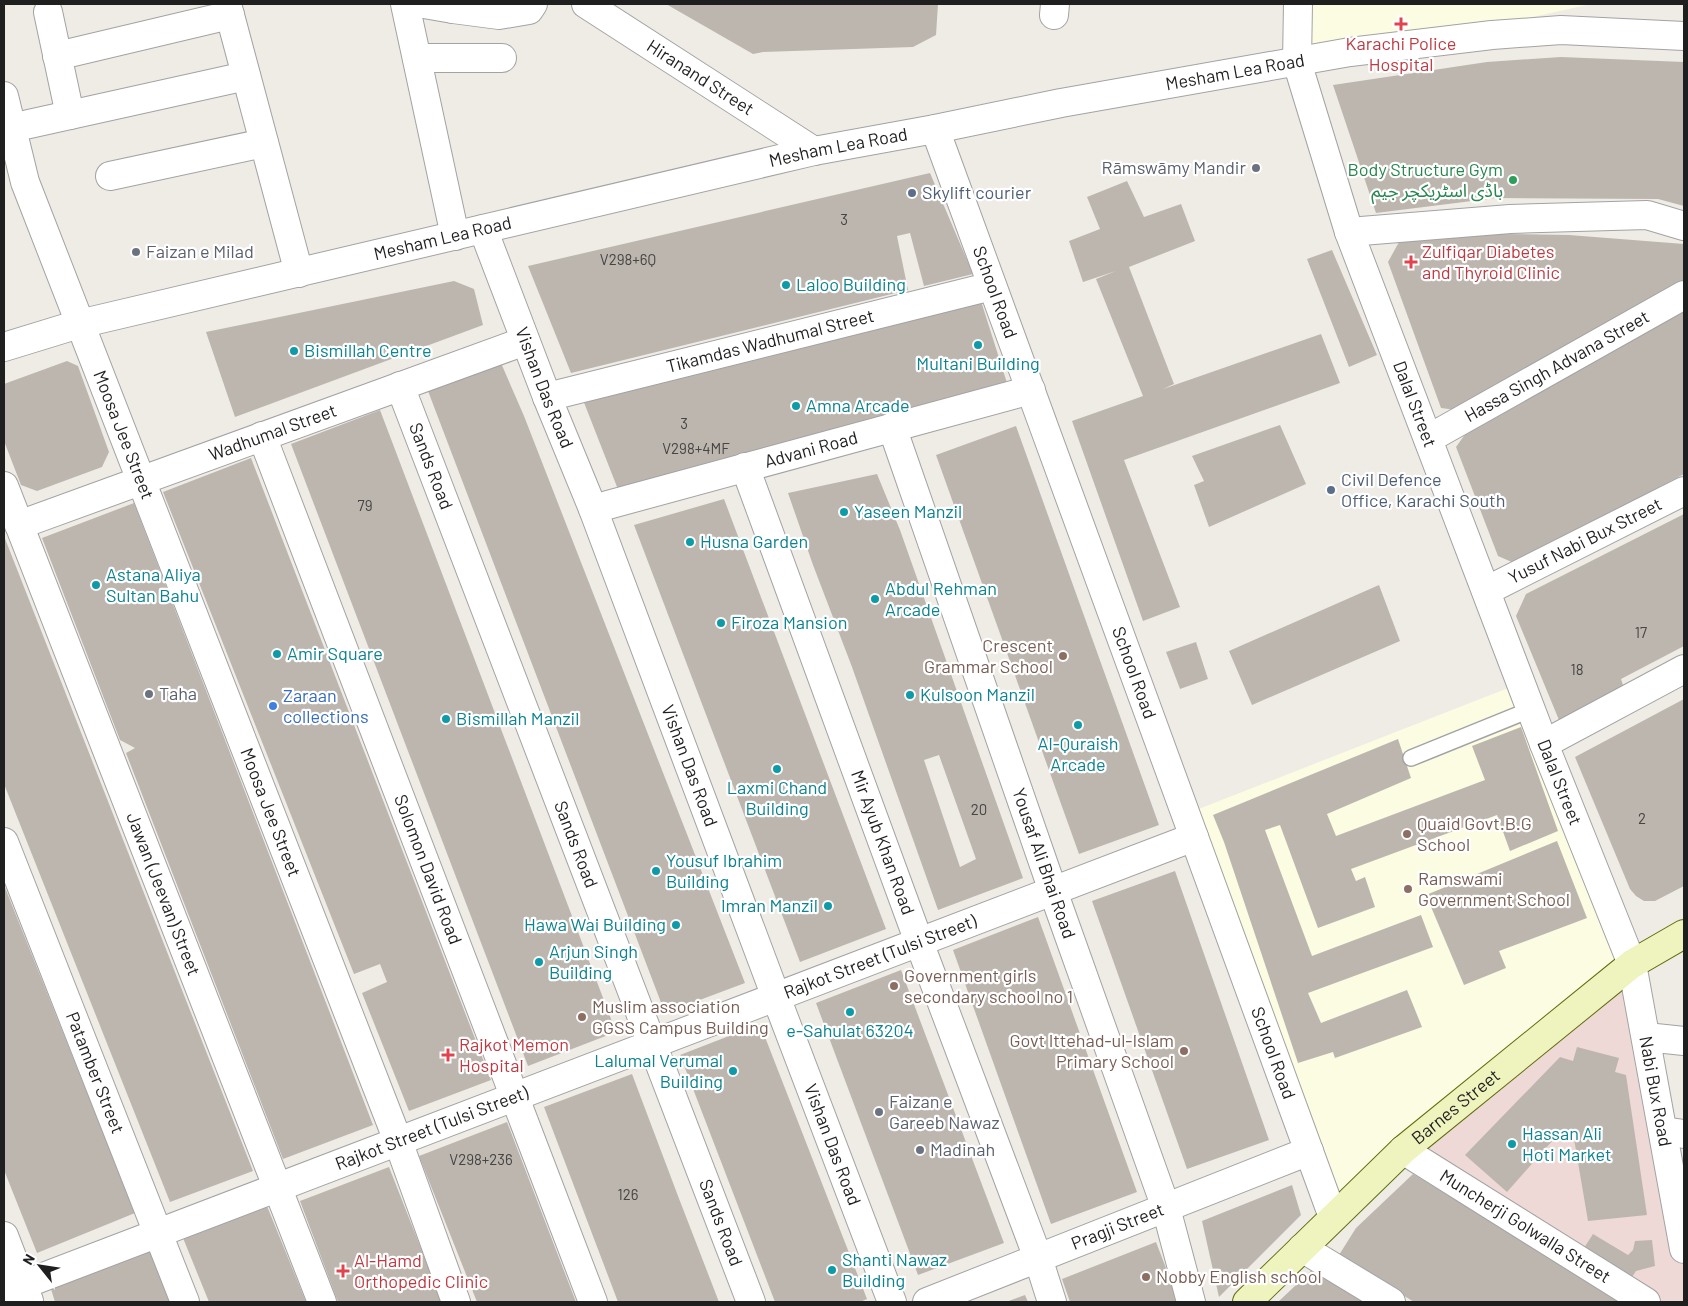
<svg xmlns="http://www.w3.org/2000/svg" width="1688" height="1306" viewBox="0 0 1688 1306" font-family="Barlow,'Noto Sans Arabic',sans-serif">
	<style>
		.commercial { fill: #eed9d7 }
		.education { fill: #fbfce2 }
		.building { fill: #bcb6af; fill-rule: evenodd }
		.lines { fill: none; stroke-linecap: round; stroke-linejoin: round }
		.service-casing { stroke: #a3a3a3; stroke-width: 18 }
		.minor-casing { stroke: #a3a3a3; stroke-width: 30 }
		.tertiary-casing { stroke: #a3a3a3; stroke-width: 30 }
		.secondary-casing { stroke: #5f6e0e; stroke-width: 30 }
		.service { stroke: #fff; stroke-width: 15 }
		.minor { stroke: #fff; stroke-width: 28 }
		.tertiary { stroke: #fff; stroke-width: 28 }
		.secondary { stroke: #eff4bf; stroke-width: 28 }
		.health-dot { fill: #e0444e; stroke: #fff; stroke-width: 2 }
		.worship-dot { fill: #6b7280; stroke: #fff; stroke-width: 2 }
		.leisure-dot { fill: #2e9e5b; stroke: #fff; stroke-width: 2 }
		.service-dot { fill: #5c6f8a; stroke: #fff; stroke-width: 2 }
		.culture-dot { fill: #0f9aa8; stroke: #fff; stroke-width: 2 }
		.education-dot { fill: #8d6e63; stroke: #fff; stroke-width: 2 }
		.shop-dot { fill: #3f7fe0; stroke: #fff; stroke-width: 2 }
		.labels { text-anchor: middle; stroke-width: 4.5; stroke-linejoin: round; paint-order: stroke }
		.number-label { font-size: 15px; fill: #464543 }
		.health-label { font-size: 18px; fill: #be3a42; stroke: #fff; text-anchor: start }
		.street-label { font-size: 18px; fill: #1f1f1f; stroke: #fff }
		.worship-label { font-size: 18px; fill: #5b616d; stroke: #fff; text-anchor: start }
		.leisure-label { font-size: 18px; fill: #27864d; stroke: #fff; text-anchor: end }
		.service-label { font-size: 18px; fill: #4e5e75; stroke: #fff; text-anchor: start }
		.culture-label { font-size: 18px; fill: #0d838f; stroke: #fff; text-anchor: start }
		.education-label { font-size: 18px; fill: #785e54; stroke: #fff; text-anchor: start }
		.shop-label { font-size: 18px; fill: #366cbe; stroke: #fff; text-anchor: start }
	</style>
	<rect width="100%" height="100%" fill="#efece6"/>
	<path class="commercial" d="M1633,965L1684,1248V1302H1646L1403,1150Z"/>
	<path class="education" d="M1298,4H1591L1416,43L1297,62Z
		M1521,683L1632,964L1333,1217L1186,814Z"/>
	<path class="building" d="M666,4H938L936,35L913,47L763,52L753,54Z
		M1561,57L1684,62V206L1658,199L1496,198L1376,213L1333,85L1487,62Z
		M930,173L973,274L924,286L910,233L897,236L908,290L571,373L528,266Z
		M1127,181L1144,217L1181,204L1195,241L1129,267L1174,384L1163,389L1321,334L1340,383L1124,460L1180,607L1143,621L1072,421L1143,396L1096,279L1116,271L1083,282L1069,241L1100,229L1087,197Z
		M1502,234L1569,235L1684,244V283L1456,410L1441,408L1388,262L1399,242L1448,235Z
		M1332,250L1377,355L1349,367L1307,259Z
		M454,281L474,289L483,325L235,417L206,332Z
		M980,298L1008,386L619,492L583,400Z
		M1684,308V474L1514,563L1498,556L1456,447L1466,433Z
		M67,361L78,366L109,452L102,467L37,491L21,485L4,441V384Z
		M501,363L524,416L745,983L665,1013L428,391Z
		M380,410L616,1032L528,1066L291,444Z
		M1280,425L1306,484L1209,527L1194,485L1204,481L1192,456Z
		M1016,426L1159,825L1079,854L936,455Z
		M251,458L491,1080L409,1111L362,993L387,982L380,964L354,974L163,492Z
		M877,474L900,530L1023,878L938,910L852,667L813,565L788,493ZM939,755L976,859L960,867L924,760Z
		M724,499L886,929L800,962L634,525Z
		M134,503L373,1125L283,1159L126,753L135,748L120,740L42,538Z
		M1684,514V646L1621,679L1624,688L1620,691L1559,720L1516,616L1526,594Z
		M4,536L253,1171L170,1202L4,784Z
		M1379,585L1400,641L1252,705L1229,651Z
		M1196,642L1208,679L1180,689L1166,652Z
		M1684,699V886L1655,901H1644L1636,896L1630,889L1575,757Z
		M1521,727L1558,831L1510,851L1497,815L1351,869L1356,881L1365,877L1375,907L1318,928L1280,825L1265,830L1312,956L1421,915L1433,947L1308,993L1321,1023L1407,990L1422,1027L1335,1058L1333,1052L1298,1063L1224,842L1213,815L1398,739L1411,778L1327,814L1336,836L1485,780L1472,746Z
		M1557,841L1587,918L1499,951L1506,968L1464,985L1426,895Z
		M1175,871L1269,1140L1187,1169L1092,901Z
		M4,885L135,1213L37,1253L4,1170Z
		M1038,917L1137,1192L1051,1224L953,950Z
		M901,970L1004,1243L918,1275L816,1003Z
		M760,1024L867,1299L860,1302H775L680,1055Z
		M1577,1047L1619,1058L1615,1072L1626,1075L1647,1215L1588,1221L1573,1133L1562,1130L1507,1192L1465,1155L1560,1057L1573,1061Z
		M632,1074L678,1196L719,1302H618L577,1194L544,1107Z
		M507,1122L551,1237L576,1302H477L419,1156Z
		M389,1167L442,1302H338L300,1201Z
		M1413,1174L1618,1299L1616,1302H1414L1339,1255L1356,1228Z
		M1292,1185L1301,1215L1219,1297L1202,1221Z
		M267,1206L306,1302H209L183,1238Z
		M1593,1234L1628,1255L1633,1250L1635,1241L1652,1240L1655,1266L1636,1271L1630,1280L1582,1251Z
		M1156,1242L1179,1302H1070L1062,1279Z
		M151,1251L171,1302H55L51,1289Z
		M1314,1268L1369,1302H1278Z
		M1025,1295L1028,1302H1006Z"/>
	<g class="lines">
		<g class="service-casing">
			<path id="service" d="M1411,758L1532,709"/>
		</g>
		<g class="minor-casing">
			<g id="minor">
				<path d="M227,4L299,273"/>
				<path d="M405,4L455,236"/>
				<path d="M424,4L453,9L456,4"/>
				<path d="M453,9L499,15L529,10L533,4"/>
				<path d="M48,12L70,115"/>
				<path d="M1054,15L1055,4"/>
				<path d="M57,56L230,15"/>
				<path d="M417,58H502"/>
				<path id="s1" d="M4,96L25,182L398,1141L456,1302"/>
				<path d="M11,128L246,76"/>
				<path id="s2" d="M935,129L1333,1217"/>
				<path d="M110,176L264,143"/>
				<path id="s3" d="M483,229L547,397L593,509L776,997L892,1302"/>
				<path d="M1349,232L1510,219L1647,215L1684,226"/>
				<path id="s4" d="M400,386L751,1302"/>
				<path id="s5" d="M547,397L992,286"/>
				<path id="s6" d="M892,427L1053,891L1166,1208L1191,1302"/>
				<path id="s7" d="M262,436L593,1302"/>
				<path id="s8" d="M1428,439L1684,295"/>
				<path id="s9" d="M745,467L919,942L1038,1258L1052,1302"/>
				<path id="s10" d="M4,486L322,1302"/>
				<path id="s11" d="M593,509L1031,390"/>
				<path id="s12" d="M19,525L525,341"/>
				<path id="s13" d="M1486,591L1684,491"/>
				<path d="M1544,744L1684,669"/>
				<path id="s14" d="M4,842L185,1302"/>
				<path d="M1646,1037L1684,1041"/>
				<path d="M1663,1131L1684,1134"/>
				<path id="s15" d="M1403,1150L1646,1302"/>
				<path d="M4,1236L29,1301"/>
				<path d="M1302,1248L1391,1302"/>
				<path id="s16" d="M4,1292L1194,837"/>
				<path id="s17" d="M927,1302L1309,1151"/>
			</g>
		</g>
		<g class="tertiary-casing">
			<g id="tertiary">
				<path id="s18" d="M586,4L814,151"/>
				<path id="s19" d="M1298,4L1297,62L1349,232L1544,744L1632,964L1684,1249"/>
				<path id="s20" d="M4,347L79,324L814,151L935,129L1061,103L1350,52L1492,35L1561,30L1684,36"/>
			</g>
		</g>
		<g class="secondary-casing">
			<g id="secondary">
				<path id="s21" d="M1247,1302L1403,1150L1632,964L1684,934"/>
			</g>
		</g>
		<use href="#service" class="service"/>
		<use href="#minor" class="minor"/>
		<use href="#tertiary" class="tertiary"/>
		<use href="#secondary" class="secondary"/>
	</g>
	<g class="health-dot">
		<path d="M1398.5 16.5h5v5h5v5h-5v5h-5v-5h-5v-5h5z"/>
		<path d="M1408.5 254.5h5v5h5v5h-5v5h-5v-5h-5v-5h5z"/>
		<path d="M445.5 1047.5h5v5h5v5h-5v5h-5v-5h-5v-5h5z"/>
		<path d="M340.5 1263.5h5v5h5v5h-5v5h-5v-5h-5v-5h5z"/>
	</g>
	<g class="worship-dot">
		<circle cx="1256" cy="168" r="5"/>
		<circle cx="136" cy="252" r="5"/>
		<circle cx="149" cy="694" r="5"/>
		<circle cx="879" cy="1112" r="5"/>
		<circle cx="920" cy="1150" r="5"/>
	</g>
	<circle class="leisure-dot" cx="1513" cy="180" r="5"/>
	<g class="service-dot">
		<circle cx="912" cy="193" r="5"/>
		<circle cx="1331" cy="490" r="5"/>
	</g>
	<g class="culture-dot">
		<circle cx="786" cy="285" r="5"/>
		<circle cx="978" cy="345" r="5"/>
		<circle cx="294" cy="351" r="5"/>
		<circle cx="796" cy="406" r="5"/>
		<circle cx="844" cy="512" r="5"/>
		<circle cx="690" cy="542" r="5"/>
		<circle cx="96" cy="585" r="5"/>
		<circle cx="875" cy="599" r="5"/>
		<circle cx="721" cy="623" r="5"/>
		<circle cx="277" cy="654" r="5"/>
		<circle cx="910" cy="695" r="5"/>
		<circle cx="446" cy="719" r="5"/>
		<circle cx="1078" cy="725" r="5"/>
		<circle cx="777" cy="769" r="5"/>
		<circle cx="656" cy="871" r="5"/>
		<circle cx="828" cy="906" r="5"/>
		<circle cx="676" cy="925" r="5"/>
		<circle cx="539" cy="962" r="5"/>
		<circle cx="850" cy="1012" r="5"/>
		<circle cx="733" cy="1071" r="5"/>
		<circle cx="1512" cy="1144" r="5"/>
		<circle cx="832" cy="1270" r="5"/>
	</g>
	<g class="education-dot">
		<circle cx="1063" cy="656" r="5"/>
		<circle cx="1407" cy="834" r="5"/>
		<circle cx="1408" cy="889" r="5"/>
		<circle cx="894" cy="986" r="5"/>
		<circle cx="582" cy="1017" r="5"/>
		<circle cx="1184" cy="1051" r="5"/>
		<circle cx="1146" cy="1277" r="5"/>
	</g>
	<circle class="shop-dot" cx="273" cy="706" r="5"/>
	<g class="labels">
		<g class="number-label">
			<text x="844" y="225">3</text>
			<text x="628" y="265">V298+6Q</text>
			<text x="684" y="429">3</text>
			<text x="696" y="454">V298+4MF</text>
			<text x="365" y="511">79</text>
			<text x="1641" y="638">17</text>
			<text x="1577" y="675">18</text>
			<text x="979" y="815">20</text>
			<text x="1642" y="824">2</text>
			<text x="481" y="1165">V298+236</text>
			<text x="628" y="1200">126</text>
		</g>
		<g class="health-label">
			<text x="1401" y="50" text-anchor="middle">Karachi Police<tspan x="1401" dy="21">Hospital</tspan></text>
			<text x="1422" y="258">Zulfiqar Diabetes<tspan x="1422" dy="21">and Thyroid Clinic</tspan></text>
			<text x="459" y="1051">Rajkot Memon<tspan x="459" dy="21">Hospital</tspan></text>
			<text x="354" y="1267">Al-Hamd<tspan x="354" dy="21">Orthopedic Clinic</tspan></text>
		</g>
		<g class="street-label">
			<text dy="6" stroke="none"><textPath href="#s20" startOffset="1262">Mesham Lea Road</textPath></text>
			<text dy="6" stroke="none"><textPath href="#s18" startOffset="136">Hiranand Street</textPath></text>
			<text dy="6" stroke="none"><textPath href="#s20" startOffset="858">Mesham Lea Road</textPath></text>
			<text dy="6" stroke="none"><textPath href="#s20" startOffset="452">Mesham Lea Road</textPath></text>
			<text dy="6" stroke="none"><textPath href="#s2" startOffset="174">School Road</textPath></text>
			<text dy="6" stroke="none"><textPath href="#s5" startOffset="230">Tikamdas Wadhumal Street</textPath></text>
			<text dy="6" stroke="none"><textPath href="#s8" startOffset="148">Hassa Singh Advana Street</textPath></text>
			<text dy="6" stroke="none"><textPath href="#s3" startOffset="170">Vishan Das Road</textPath></text>
			<text dy="6" stroke="none"><textPath href="#s19" startOffset="420">Dalal Street</textPath></text>
			<text dy="6" stroke="none"><textPath href="#s12" startOffset="270">Wadhumal Street</textPath></text>
			<text dy="6" stroke="none"><textPath href="#s1" startOffset="360">Moosa Jee Street</textPath></text>
			<text dy="6" stroke="none"><textPath href="#s11" startOffset="226">Advani Road</textPath></text>
			<text dy="6" stroke="none"><textPath href="#s4" startOffset="86">Sands Road</textPath></text>
			<text dy="6" stroke="none"><textPath href="#s13" startOffset="111">Yusuf Nabi Bux Street</textPath></text>
			<text dy="6" stroke="none"><textPath href="#s2" startOffset="579">School Road</textPath></text>
			<text dy="6" stroke="none"><textPath href="#s3" startOffset="575">Vishan Das Road</textPath></text>
			<text dy="6" stroke="none"><textPath href="#s19" startOffset="825">Dalal Street</textPath></text>
			<text dy="6" stroke="none"><textPath href="#s1" startOffset="765">Moosa Jee Street</textPath></text>
			<text dy="6" stroke="none"><textPath href="#s9" startOffset="400">Mir Ayub Khan Road</textPath></text>
			<text dy="6" stroke="none"><textPath href="#s4" startOffset="491">Sands Road</textPath></text>
			<text dy="6" stroke="none"><textPath href="#s6" startOffset="462">Yousaf Ali Bhai Road</textPath></text>
			<text dy="6" stroke="none"><textPath href="#s7" startOffset="464">Solomon David Road</textPath></text>
			<text dy="6" stroke="none"><textPath href="#s10" startOffset="438">Jawan (Jeevan) Street</textPath></text>
			<text dy="6" stroke="none"><textPath href="#s16" startOffset="938">Rajkot Street (Tulsi Street)</textPath></text>
			<text dy="6" stroke="none"><textPath href="#s2" startOffset="984">School Road</textPath></text>
			<text dy="6" stroke="none"><textPath href="#s14" startOffset="248">Patamber Street</textPath></text>
			<text dy="6" stroke="none"><textPath href="#s19" startOffset="1150">Nabi Bux Road</textPath></text>
			<text dy="6" stroke="none"><textPath href="#s21" startOffset="286">Barnes Street</textPath></text>
			<text dy="6" stroke="none"><textPath href="#s16" startOffset="458">Rajkot Street (Tulsi Street)</textPath></text>
			<text dy="6" stroke="none"><textPath href="#s3" startOffset="980">Vishan Das Road</textPath></text>
			<text dy="6" stroke="none"><textPath href="#s4" startOffset="896">Sands Road</textPath></text>
			<text dy="6" stroke="none"><textPath href="#s15" startOffset="144">Muncherji Golwalla Street</textPath></text>
			<text dy="6" stroke="none"><textPath href="#s17" startOffset="205">Pragji Street</textPath></text>
		</g>
		<g class="worship-label">
			<text x="1246" y="174" text-anchor="end">Rāmswāmy Mandir</text>
			<text x="146" y="258">Faizan e Milad</text>
			<text x="159" y="700">Taha</text>
			<text x="889" y="1108">Faizan e<tspan x="889" dy="21">Gareeb Nawaz</tspan></text>
			<text x="930" y="1156">Madinah</text>
		</g>
		<g class="leisure-label">
			<text x="1503" y="176">Body Structure Gym<tspan x="1503" dy="21">باڈی اسٹریکچر جیم</tspan></text>
		</g>
		<g class="service-label">
			<text x="922" y="199">Skylift courier</text>
			<text x="1341" y="486">Civil Defence<tspan x="1341" dy="21">Office, Karachi South</tspan></text>
		</g>
		<g class="culture-label">
			<text x="796" y="291">Laloo Building</text>
			<text x="304" y="357">Bismillah Centre</text>
			<text x="978" y="370" text-anchor="middle">Multani Building</text>
			<text x="806" y="412">Amna Arcade</text>
			<text x="854" y="518">Yaseen Manzil</text>
			<text x="700" y="548">Husna Garden</text>
			<text x="106" y="581">Astana Aliya<tspan x="106" dy="21">Sultan Bahu</tspan></text>
			<text x="885" y="595">Abdul Rehman<tspan x="885" dy="21">Arcade</tspan></text>
			<text x="731" y="629">Firoza Mansion</text>
			<text x="287" y="660">Amir Square</text>
			<text x="920" y="701">Kulsoon Manzil</text>
			<text x="456" y="725">Bismillah Manzil</text>
			<text x="1078" y="750" text-anchor="middle">Al-Quraish<tspan x="1078" dy="21">Arcade</tspan></text>
			<text x="777" y="794" text-anchor="middle">Laxmi Chand<tspan x="777" dy="21">Building</tspan></text>
			<text x="666" y="867">Yousuf Ibrahim<tspan x="666" dy="21">Building</tspan></text>
			<text x="818" y="912" text-anchor="end">Imran Manzil</text>
			<text x="666" y="931" text-anchor="end">Hawa Wai Building</text>
			<text x="549" y="958">Arjun Singh<tspan x="549" dy="21">Building</tspan></text>
			<text x="850" y="1037" text-anchor="middle">e-Sahulat 63204</text>
			<text x="723" y="1067" text-anchor="end">Lalumal Verumal<tspan x="723" dy="21">Building</tspan></text>
			<text x="1522" y="1140">Hassan Ali<tspan x="1522" dy="21">Hoti Market</tspan></text>
			<text x="842" y="1266">Shanti Nawaz<tspan x="842" dy="21">Building</tspan></text>
		</g>
		<g class="education-label">
			<text x="1053" y="652" text-anchor="end">Crescent<tspan x="1053" dy="21">Grammar School</tspan></text>
			<text x="1417" y="830">Quaid Govt.B.G<tspan x="1417" dy="21">School</tspan></text>
			<text x="1418" y="885">Ramswami<tspan x="1418" dy="21">Government School</tspan></text>
			<text x="904" y="982">Government girls<tspan x="904" dy="21">secondary school no 1</tspan></text>
			<text x="592" y="1013">Muslim association<tspan x="592" dy="21">GGSS Campus Building</tspan></text>
			<text x="1174" y="1047" text-anchor="end">Govt Ittehad-ul-Islam<tspan x="1174" dy="21">Primary School</tspan></text>
			<text x="1156" y="1283">Nobby English school</text>
		</g>
		<g class="shop-label">
			<text x="283" y="702">Zaraan<tspan x="283" dy="21">collections</tspan></text>
		</g>
	</g>
	<rect width="1688" height="1306" fill="none" stroke="#1f1f1f" stroke-width="10"/>
	<g transform="translate(40 1266) rotate(300)" stroke="#ffffff" stroke-width="4" paint-order="stroke">
	<path d="M0-4L9 19L0 12L-9 19Z" fill="#1f1f1f"/>
	<text y="-8" font-size="14" font-weight="bold" text-anchor="middle" fill="#1f1f1f">N</text>
	</g>
</svg>
